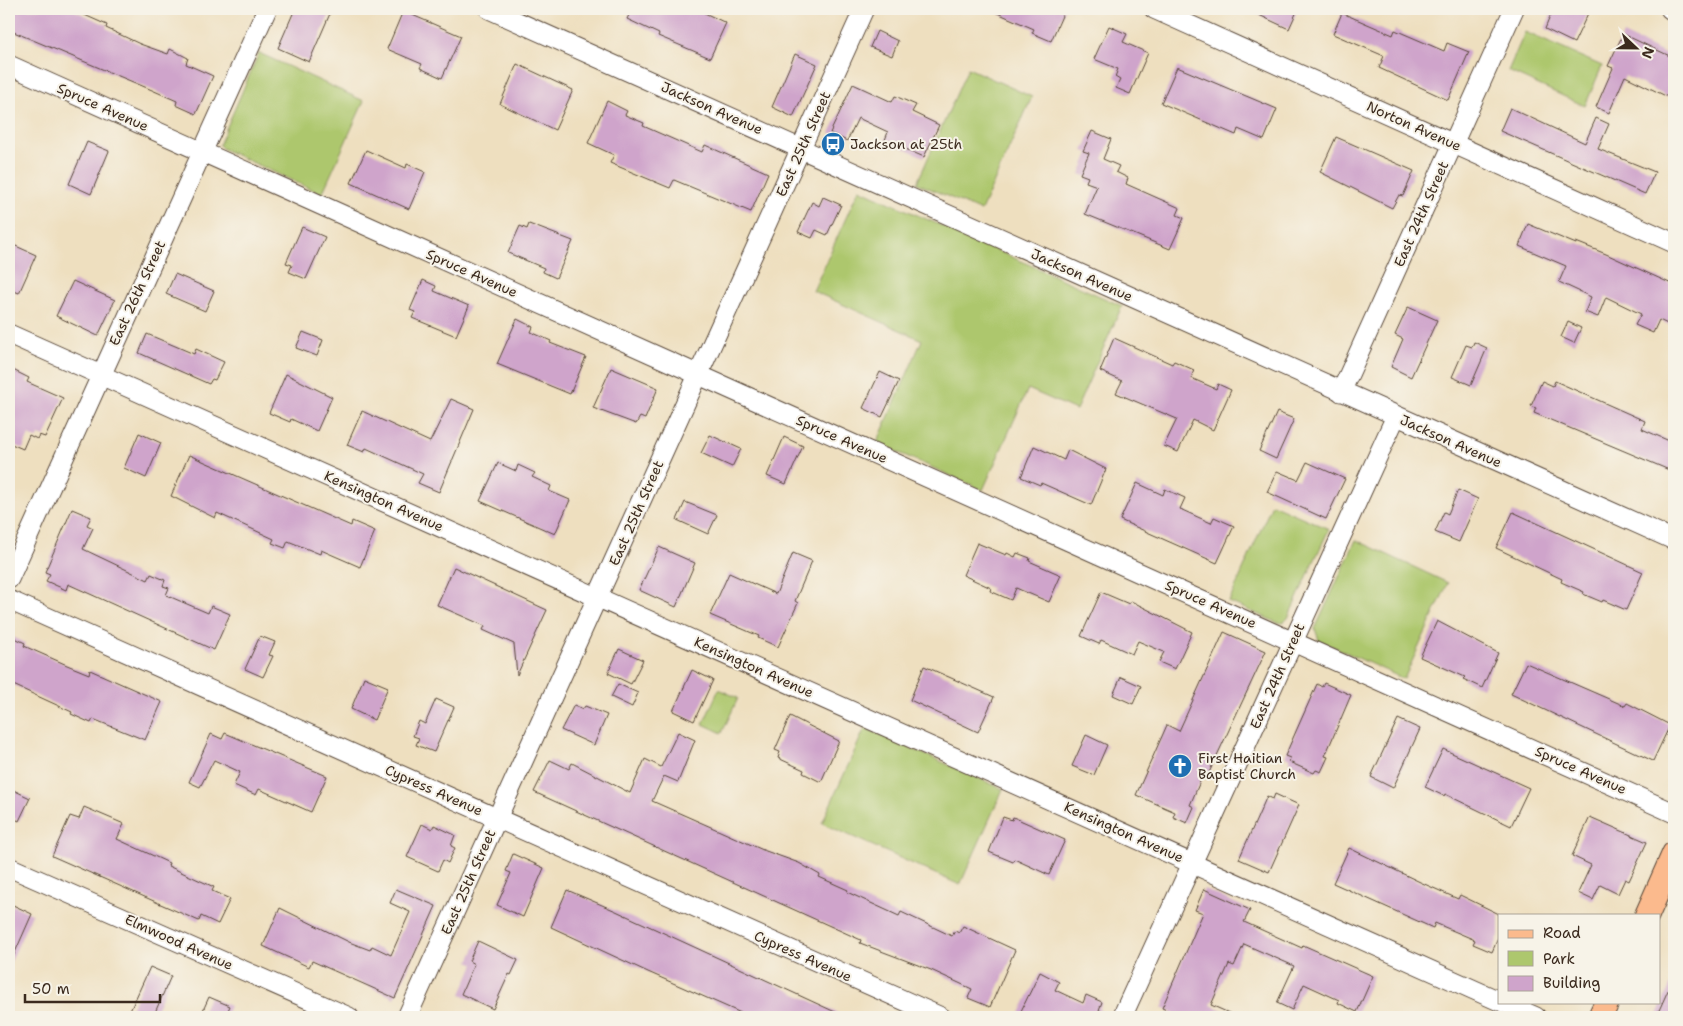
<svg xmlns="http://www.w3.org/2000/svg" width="1683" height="1026" viewBox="0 0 1683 1026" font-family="'Shantell Sans',sans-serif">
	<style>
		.green { fill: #adc76d; stroke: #747846 }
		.building { fill: #cfa4cb }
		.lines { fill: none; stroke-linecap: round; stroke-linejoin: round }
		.minor-casing { stroke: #564536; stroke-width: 21 }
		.major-casing { stroke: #564536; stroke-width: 26 }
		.minor { stroke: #fff; stroke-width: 19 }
		.major { stroke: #fbba8d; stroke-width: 24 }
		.labels { text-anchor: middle; stroke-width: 4; stroke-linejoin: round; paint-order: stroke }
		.street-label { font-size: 14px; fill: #3b2a1e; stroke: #f7f3e8 }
		.poi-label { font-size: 14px; fill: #3b2a1e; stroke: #f7f3e8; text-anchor: start }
	</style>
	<rect width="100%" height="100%" fill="#f7f3e8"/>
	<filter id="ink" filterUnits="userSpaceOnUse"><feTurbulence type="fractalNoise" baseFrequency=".02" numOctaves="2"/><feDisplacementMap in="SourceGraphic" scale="10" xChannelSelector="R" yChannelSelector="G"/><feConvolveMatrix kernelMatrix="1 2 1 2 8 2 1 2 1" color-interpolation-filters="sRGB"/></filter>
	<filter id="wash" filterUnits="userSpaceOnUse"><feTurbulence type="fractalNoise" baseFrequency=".0096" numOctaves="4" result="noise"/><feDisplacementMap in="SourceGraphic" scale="20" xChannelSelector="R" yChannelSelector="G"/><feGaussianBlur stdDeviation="1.12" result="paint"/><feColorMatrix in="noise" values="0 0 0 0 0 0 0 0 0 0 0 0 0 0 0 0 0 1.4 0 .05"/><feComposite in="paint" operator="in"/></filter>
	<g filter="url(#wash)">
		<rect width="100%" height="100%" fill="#eedfbf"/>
		<path class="green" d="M1525,32L1602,66L1585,106L1508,71Z
			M259,53L364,101L322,194L223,149L219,145Z
			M968,68L1032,97L981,211L917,183Z
			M859,189L1122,306L1076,410L1028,389L983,490L877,443L922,340L813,291Z
			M1272,504L1329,529L1288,618L1283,623L1276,622L1229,602Z
			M1356,540L1448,583L1404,679L1319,640L1315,629Z
			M719,689L738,698L722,733L703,724Z
			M865,728L1003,789L960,885L822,823Z"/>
		<g id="blocks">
			<path class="building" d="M9,9H71L107,25L106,28L140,44L168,54L170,49L188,58L186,64L213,76L196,114L176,105L177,101L152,90L9,30Z
				M295,9H332L309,62L278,48Z
				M632,9H696L726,23L710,58L658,36L659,34L627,19Z
				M988,9H1065L1051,41L1032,33L1034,29Z
				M1246,9H1298L1289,29Z
				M1553,9H1590L1574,43L1545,29Z
				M403,11L461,36L442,78L420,68L422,64L387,49Z
				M1342,13L1393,35L1395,30L1444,51L1447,43L1469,52L1448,100L1379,68L1384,56L1333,34Z
				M1109,26L1127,34L1123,42L1148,53L1130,94L1116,88L1120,80L1115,77L1118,69L1094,59Z
				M877,31L898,41L892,56L870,47Z
				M1623,34L1674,58V100L1625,76L1609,113L1596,107L1613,68L1608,66Z
				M795,54L817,64L793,117L772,107Z
				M517,64L573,90L555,130L500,104Z
				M1177,67L1277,109L1264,140L1238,129L1236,135L1161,103Z
				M853,84L892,102L895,96L916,105L912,112L939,125L924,157L885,140L888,132L858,118L847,141L830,133Z
				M607,101L627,111L625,115L644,123L643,126L702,152L705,145L768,173L751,212L674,180L670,188L610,163L614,155L588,143Z
				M1510,108L1585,143L1596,118L1609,124L1598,149L1655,172L1645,194L1500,131Z
				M1092,131L1111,139L1103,159L1119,166L1116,172L1128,178L1126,184L1180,208L1177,215L1184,218L1170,249L1085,214L1097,186L1086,182L1088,177L1080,174L1089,153L1083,151Z
				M1336,137L1414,171L1403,196L1399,195L1392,208L1320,172Z
				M87,142L109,151L91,194L69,184Z
				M366,150L406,168L407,164L425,172L409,209L351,183Z
				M823,197L841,205L827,235L816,230L812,238L798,232L812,202L819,206Z
				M529,224L573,241L556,278L543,272L544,268L508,253L520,226L527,229Z
				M1528,224L1576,244V242L1606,254L1674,285V327L1659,320L1653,333L1635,325L1641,314L1606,297L1598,317L1585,312L1591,297L1559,282L1566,266L1519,246Z
				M302,227L325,237L306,279L289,272L292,265L286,263Z
				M9,243L36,255L19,293L9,289Z
				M175,274L214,291L205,311L166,294Z
				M423,280L436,286L434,291L469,306L456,336L412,318L415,312L410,310Z
				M73,281L115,300L98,336L56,316Z
				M1408,307L1437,320L1411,377L1391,367L1403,339L1395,335Z
				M517,319L533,327L531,332L551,341L550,343L586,357L570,394L497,364Z
				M1568,322L1581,328L1574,343L1561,337Z
				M303,332L323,340L317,356L296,348Z
				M147,334L194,354L196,349L224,362L215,380L212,379L209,384L139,353Z
				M1114,338L1172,364L1174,361L1194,370L1191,378L1216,389L1218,384L1231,390L1213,430L1193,420L1178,452L1164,446L1177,419L1116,393L1122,381L1100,371Z
				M1474,342L1487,348L1471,385L1452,377L1466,345L1472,347Z
				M9,368L29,378L27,382L63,398L45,437L39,435L37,439L29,435L23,449L9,443Z
				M611,368L658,388L645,419L640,417L636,424L593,408Z
				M880,372L899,381L882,417L863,408Z
				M286,374L332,397L317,431L291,419L290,422L269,413Z
				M1542,381L1553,386L1555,381L1645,421L1642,429L1674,443V472L1534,413L1536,408L1531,406Z
				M451,399L474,409L439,492L418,483L423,474L366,448L364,452L347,445L362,411L430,442Z
				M1277,412L1294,419L1276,459L1259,451Z
				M139,433L161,443L146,478L124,468Z
				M710,435L741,449L732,467L701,453Z
				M784,437L803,446L786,484L767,476Z
				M1034,446L1064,460L1068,450L1106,469L1091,505L1041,483L1040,485L1021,477Z
				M189,455L351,526L352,521L375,531L360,567L321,550L320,554L288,541L285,548L272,543L274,539L217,513L215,518L171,496Z
				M1307,462L1345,479L1326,519L1267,492L1277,471L1298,480Z
				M498,463L516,471L518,465L535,473L532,477L551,486L549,491L570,500L555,534L480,501Z
				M1137,483L1163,495L1165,489L1185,498L1180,509L1211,523L1214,517L1234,526L1217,563L1120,520Z
				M1458,490L1478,499L1459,542L1435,532L1444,512L1448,514Z
				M685,502L717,515L708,534L677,520Z
				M72,509L91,517L87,525L93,528L83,549L148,580L151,574L165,580L163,586L169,588L166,595L208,613L211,606L230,614L214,650L68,584L66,590L46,581L50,574L45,572Z
				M1513,512L1643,572L1626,610L1603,600L1602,602L1583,594L1584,592L1561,582L1562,579L1496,548Z
				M977,543L1006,555L1007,553L1015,557L1017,553L1030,558L1029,561L1061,575L1049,602L1016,588L1011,600L990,591L991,588L963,575Z
				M659,547L695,563L676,607L639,590Z
				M793,553L812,561L795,601L798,603L778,647L758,638L759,636L710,615L729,573L776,594Z
				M454,567L547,610L517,675L514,644L483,630L485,626L437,605Z
				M1101,592L1129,604L1131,601L1192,632L1175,669L1159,662L1164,652L1138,641L1132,654L1101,640L1099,644L1081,636Z
				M1437,621L1498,653L1482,688L1463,679L1465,677L1420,657Z
				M1224,632L1266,651L1206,779L1202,777L1190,805L1194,807L1187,823L1173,817L1175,812L1136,795L1167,725L1179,731Z
				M9,635L25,643L24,646L67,665L89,674L90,670L162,702L145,740L93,719L91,723L71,714L72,712L9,683Z
				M260,636L275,642L269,655L273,656L263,677L245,669Z
				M619,649L643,660L631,684L608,673Z
				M1526,663L1625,706L1627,703L1670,725L1653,761L1511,694Z
				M924,666L994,697L978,732L910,700Z
				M692,670L713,680L694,721L673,711Z
				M364,677L388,687L374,720L351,709Z
				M1121,677L1141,686L1133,704L1113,695Z
				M1324,683L1351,695L1325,756L1328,757L1321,772L1316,770L1314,773L1289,762L1290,758L1285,756L1317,684L1322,687Z
				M618,684L638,693L632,707L611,697Z
				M436,699L454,707L434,752L416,745L419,738L413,736L419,721L425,724Z
				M574,705L583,709L585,706L607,715L594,745L561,730Z
				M790,716L839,741L821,782L803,773L804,770L778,758L780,752L775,750Z
				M1398,719L1420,729L1393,788L1371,777Z
				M678,732L695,740L678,782L664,776L652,801L763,850L799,863L820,875L819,877L848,890L847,892L899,916L901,912L952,936L955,931L959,933L963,926L1015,950L990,1007L968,998L972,989L931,970L860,943L861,940L534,792L550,760L569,769L572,763L630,793L645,759L661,767Z
				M225,733L327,776L311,812L259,789L256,795L234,785L240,772L214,760L200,787L189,782L211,734L222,739Z
				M1086,735L1107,745L1094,775L1072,766Z
				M1443,749L1529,788L1511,826L1445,794L1444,796L1425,787Z
				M9,788L30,798L19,821L9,816Z
				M1275,794L1299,805L1269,872L1239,859L1267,796L1273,799Z
				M84,807L124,824L117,839L169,863L168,866L214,887L212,891L230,899L218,924L201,916L199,921L52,856L70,816L79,819Z
				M1003,817L1012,820L1013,817L1065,840L1049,875L1014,859L1013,862L989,852Z
				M1590,817L1647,842L1629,881L1625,879L1618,894L1600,885L1593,900L1578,893L1591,865L1572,856Z
				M422,824L432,829L434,825L455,835L451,846L455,848L448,863L443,860L438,871L407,857Z
				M1349,848L1420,882L1458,899L1460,895L1499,914V936L1492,952L1473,944L1475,940L1435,923L1433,928L1333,883Z
				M513,854L544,868L523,917L497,905L511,873L506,871Z
				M396,889L436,906L395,998L312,961L309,967L263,946L280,908L349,942L370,950L372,946L391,955L410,912L390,903Z
				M1204,889L1250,910L1244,922L1302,948L1303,945L1373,976L1357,1012L1338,1003L1339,1000L1304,984L1292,1010L1277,1003L1294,966L1244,944L1234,966L1229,964L1211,1005L1238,1017H1182L1162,1008L1203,913L1195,910Z
				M567,890L616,911L846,1017H750L648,972L551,927Z
				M13,905L32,914L9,966V914Z
				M478,941L518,960L511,975L509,974L493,1009L461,994L474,964L469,961Z
				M150,967L171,976L153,1017H144L130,1011Z
				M1040,972L1059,982L1055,990L1083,1003L1086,995L1102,1002L1099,1010L1111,1017H1029L1020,1013Z
				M1674,977V1017H1656Z
				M209,997L230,1006L225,1017H200Z"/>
		</g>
	</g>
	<g filter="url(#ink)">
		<use href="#blocks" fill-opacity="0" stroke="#564536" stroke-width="1"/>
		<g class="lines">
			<g class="minor-casing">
				<path id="minor" d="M489,9L1674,540
					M1154,9L1674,243
					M1670,9L1674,11
					M9,65L1674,813
					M9,334L1499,1001
					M1341,392L1514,9
					M9,579L267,9
					M9,600L941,1017
					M9,867L349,1017
					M1503,1002L1536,1017
					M407,1017L864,9
					M1122,1017L1396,416"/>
			</g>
			<g class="major-casing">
				<path id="major" d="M1647,915L1674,854
					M1600,1017L1607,1002"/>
			</g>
			<use href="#minor" class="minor"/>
			<use href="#major" class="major"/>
		</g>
	</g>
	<defs>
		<g id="bus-disc" transform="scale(1.25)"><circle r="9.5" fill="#1f6fb2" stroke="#f7f3e8"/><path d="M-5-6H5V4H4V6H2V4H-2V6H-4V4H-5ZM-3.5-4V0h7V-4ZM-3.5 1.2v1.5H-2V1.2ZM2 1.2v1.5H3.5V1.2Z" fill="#fff"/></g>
		<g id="church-disc" transform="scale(1.25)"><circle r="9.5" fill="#1f6fb2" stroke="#f7f3e8"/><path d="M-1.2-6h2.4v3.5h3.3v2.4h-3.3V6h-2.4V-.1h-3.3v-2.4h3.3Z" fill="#fff"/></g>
	</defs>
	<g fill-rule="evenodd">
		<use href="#bus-disc" x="833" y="144"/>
		<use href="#church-disc" x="1180" y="766"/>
	</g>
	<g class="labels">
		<g class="street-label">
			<text transform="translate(103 107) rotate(24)" y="5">Spruce Avenue</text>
			<text transform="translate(712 108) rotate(24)" y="5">Jackson Avenue</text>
			<text transform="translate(1414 126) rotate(24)" y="5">Norton Avenue</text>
			<text transform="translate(803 144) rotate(-66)" y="5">East 25th Street</text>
			<text transform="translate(1421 214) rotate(-66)" y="5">East 24th Street</text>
			<text transform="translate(472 273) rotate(24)" y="5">Spruce Avenue</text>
			<text transform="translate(1082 275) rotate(24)" y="5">Jackson Avenue</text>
			<text transform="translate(137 293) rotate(-65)" y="5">East 26th Street</text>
			<text transform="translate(842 439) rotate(24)" y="5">Spruce Avenue</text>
			<text transform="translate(1451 441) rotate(24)" y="5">Jackson Avenue</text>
			<text transform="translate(384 501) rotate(24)" y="5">Kensington Avenue</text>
			<text transform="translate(636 513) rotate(-66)" y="5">East 25th Street</text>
			<text transform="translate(1211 604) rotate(24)" y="5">Spruce Avenue</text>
			<text transform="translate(754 667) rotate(24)" y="5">Kensington Avenue</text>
			<text transform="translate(1277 676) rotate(-66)" y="5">East 24th Street</text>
			<text transform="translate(1581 770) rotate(24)" y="5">Spruce Avenue</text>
			<text transform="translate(434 790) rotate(24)" y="5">Cypress Avenue</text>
			<text transform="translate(1124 832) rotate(24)" y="5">Kensington Avenue</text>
			<text transform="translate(468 882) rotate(-66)" y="5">East 25th Street</text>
			<text transform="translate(179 942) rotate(24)" y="5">Elmwood Avenue</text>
			<text transform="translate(803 956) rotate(24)" y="5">Cypress Avenue</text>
		</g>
		<g class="poi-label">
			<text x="850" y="149">Jackson at 25th</text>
			<text x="1198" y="763">First Haitian<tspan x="1198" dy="16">Baptist Church</tspan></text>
		</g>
	</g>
	<rect width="1683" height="1026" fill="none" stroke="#f7f3e8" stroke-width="30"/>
	<rect x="1498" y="914" width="162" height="90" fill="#f7f3e8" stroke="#aca397"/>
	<rect x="1508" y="930" width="25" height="8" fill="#fbba8d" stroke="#aca397"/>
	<text x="1543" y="938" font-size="15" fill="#3b2a1e">Road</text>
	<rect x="1508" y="951" width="25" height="15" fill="#adc76d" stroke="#aca397"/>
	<text x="1543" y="964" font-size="15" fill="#3b2a1e">Park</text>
	<rect x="1508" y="976" width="25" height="15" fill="#cfa4cb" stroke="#aca397"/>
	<text x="1543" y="988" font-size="15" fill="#3b2a1e">Building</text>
	<g transform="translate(1636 48) rotate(112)" stroke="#f7f3e8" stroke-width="4" paint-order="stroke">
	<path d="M0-4L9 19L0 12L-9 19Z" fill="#3b2a1e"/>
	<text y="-8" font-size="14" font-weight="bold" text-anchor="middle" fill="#3b2a1e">N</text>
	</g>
	<path d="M25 994v8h135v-8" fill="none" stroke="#3b2a1e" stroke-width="2.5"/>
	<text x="32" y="994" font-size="15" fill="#3b2a1e" stroke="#f7f3e8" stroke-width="4" paint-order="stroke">50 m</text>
</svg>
